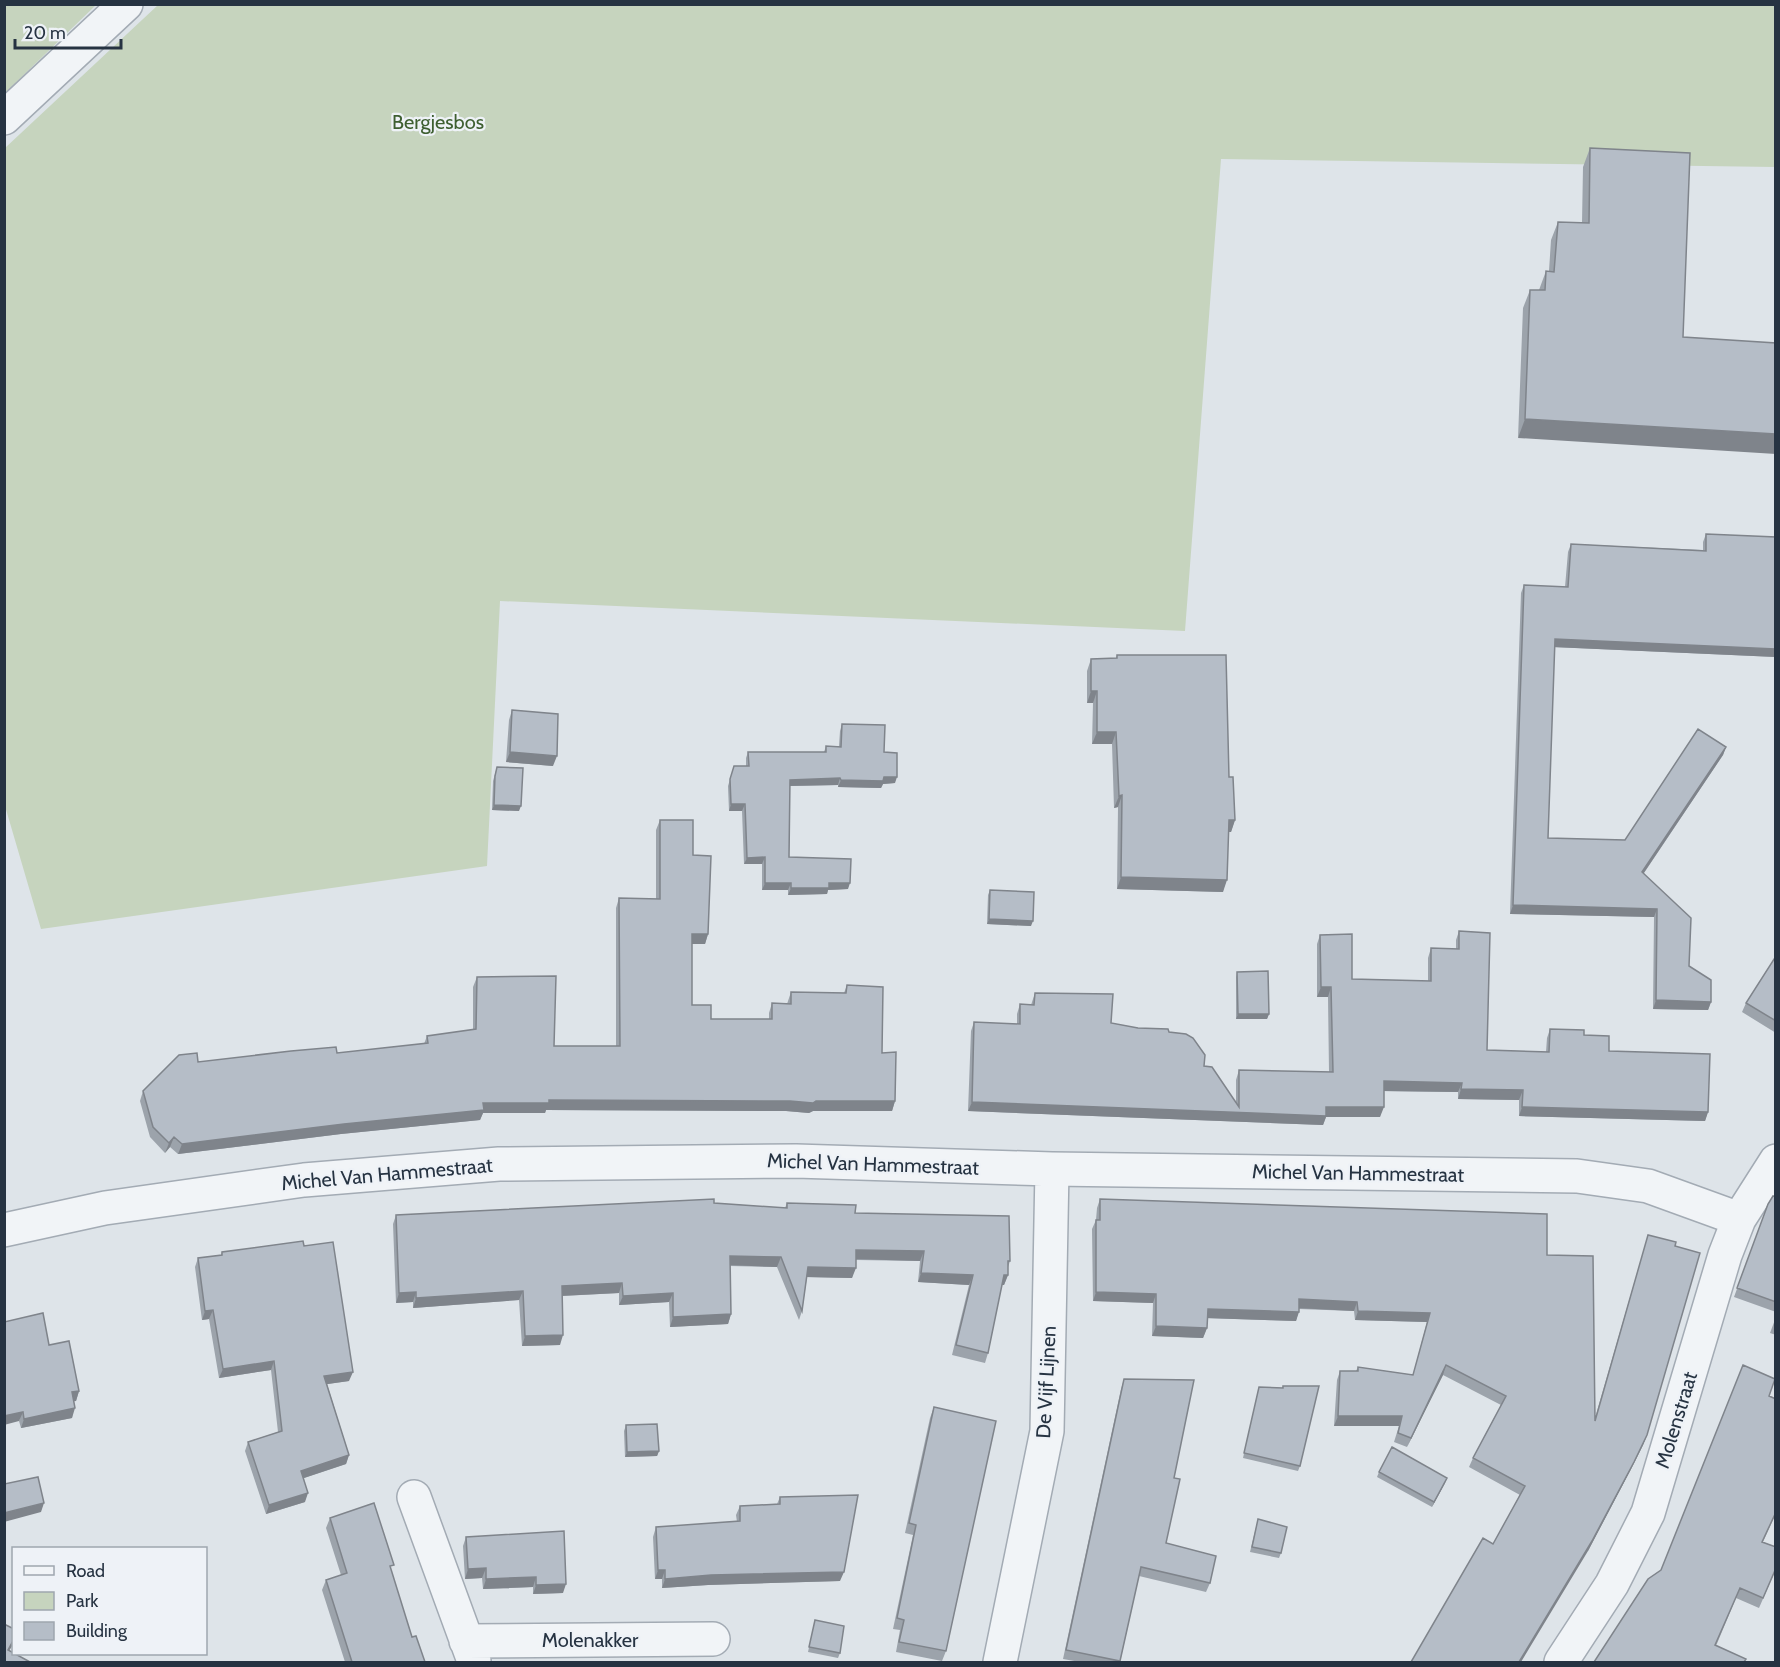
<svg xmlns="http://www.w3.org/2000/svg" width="1780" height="1667" viewBox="0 0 1780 1667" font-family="Cabin,sans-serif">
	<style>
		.green { fill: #c6d4be }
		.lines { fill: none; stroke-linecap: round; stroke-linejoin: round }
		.minor-casing { stroke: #a3abb4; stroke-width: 36 }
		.minor { stroke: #f1f4f7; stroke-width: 33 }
		.wall { fill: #9ca3ab }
		.shaded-wall { fill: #7f848b }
		.building { fill: #b5bdc7; stroke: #7f848b; stroke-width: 1.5 }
		.labels { text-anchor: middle; stroke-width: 4.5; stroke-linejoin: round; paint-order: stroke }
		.park-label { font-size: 20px; fill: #3e5f31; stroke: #eef2f7 }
		.street-label { font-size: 20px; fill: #263342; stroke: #eef2f7 }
	</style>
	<rect width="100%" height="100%" fill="#dee4e9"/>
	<path class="green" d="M5,4H96V5L5,93Z
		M158,5H1775V167L1221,159L1185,631L500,601L487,866L41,929L5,806V148Z"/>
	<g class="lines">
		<g class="minor-casing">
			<path id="minor" d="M4,118L126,4
				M4,1230L105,1208L304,1180L499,1164L796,1161L1052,1169L1577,1176L1648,1186L1739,1219
				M414,1497L474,1661
				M466,1641L713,1639
				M1000,1662L1047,1431L1052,1169
				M1561,1662L1612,1584L1648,1513L1725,1255L1739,1219L1776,1161"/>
		</g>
		<use href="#minor" class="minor"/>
	</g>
	<path class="wall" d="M1590,148L1690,153L1518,438L1523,308L1530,290H1539L1546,271H1549L1551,240L1558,222L1582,223L1583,167Z
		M1706,534L1776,537V657L1554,647L1548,838L1625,840L1726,747L1723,755L1644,873L1689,966L1711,1002L1708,1010L1653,1009L1654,917L1510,914L1521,593L1524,585L1565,587L1568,552L1571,544L1703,550V542Z
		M1117,655L1229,777L1235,820L1231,832H1229L1223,892L1117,889L1118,807L1114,808L1112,744H1092L1093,703H1087V671L1091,659L1116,658Z
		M512,710L553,766L506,762L509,720Z
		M842,724L884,752L895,783L883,784L881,788L838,787V785L790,786L789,857L848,889L828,890L827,894L788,895V890H762V864H744L742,811H729L728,786L734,766H746V758L748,752H824L826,746H839L840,731Z
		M497,767L519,811L492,810L493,781Z
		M660,820L693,855L708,934L705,944H692V1005L711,1019H769V1013L772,1003L787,1004L791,992L844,993L847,985L882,1053L895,1101L892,1111H813L809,1113L786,1111L546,1110L545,1113H483L480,1120L341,1134L178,1154L170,1147L165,1153L150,1137L140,1101L143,1091L198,1062L337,1053L424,1044L427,1036L473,1030V987L477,977L554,1046H616V908L619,898L656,899V830Z
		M990,890L1031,926L987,924L988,895Z
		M1459,931L1487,1050L1546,1052L1547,1038L1550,1029L1584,1035L1708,1112L1705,1121L1519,1116V1100L1458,1099V1092L1384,1091L1380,1117H1326L1323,1125L968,1111L971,1031L974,1022L1017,1024V1014L1020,1004L1031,1005L1035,993L1111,1023L1138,1028L1169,1032L1204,1066L1236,1102V1080L1239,1070L1329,1072L1328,997H1317V944L1320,935L1352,979L1428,981V958L1431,948L1456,949V940Z
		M1776,956V1033L1742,1012L1746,1003Z
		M1237,972L1269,1014L1267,1019H1236V977Z
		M1776,1197V1312L1734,1297L1768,1204Z
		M1100,1199L1547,1255L1595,1418L1648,1235L1675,1246L1647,1435L1643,1445L1630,1471L1588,1551L1493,1544L1520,1495L1469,1467L1473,1458L1501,1405L1443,1375L1407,1447L1394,1442L1399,1426H1334L1337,1380L1340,1371H1356L1358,1367L1413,1375L1427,1322L1355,1320L1354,1311L1299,1309L1296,1321L1207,1318V1328L1203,1338L1152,1336L1153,1303L1093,1301L1092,1229L1096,1220L1097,1208Z
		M714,1203L785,1208L787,1203L855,1213L1010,1261L1008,1267V1275L1004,1285H1002L988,1353L985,1363L952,1355L969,1285L918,1282L920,1261L856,1260L852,1278L807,1277L802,1311L799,1320L777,1267L730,1266L731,1314L728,1324L670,1327L669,1302L619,1305V1293L562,1296L560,1345L522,1346L519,1300L413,1308V1302L396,1303L393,1224L396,1215Z
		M304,1246L349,1381L327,1384L349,1455L346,1464L304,1478L305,1502L266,1514L245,1451L248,1442L278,1432L271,1370L219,1378L209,1319L202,1320L195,1267L198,1258L221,1255L222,1252Z
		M43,1313L49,1345L79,1391L76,1401H74L72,1418L21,1428L19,1421Z
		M1776,1317V1335L1770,1333Z
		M1124,1379L1174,1478L1166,1543L1210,1583L1206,1592L1139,1576L1120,1662H1080L1063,1659L1121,1389Z
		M1283,1386L1300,1466L1298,1471L1243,1458L1259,1387L1282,1388Z
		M1769,1396L1776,1399V1513L1763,1542L1776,1547V1569L1759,1608L1736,1598L1716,1646L1594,1662L1661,1570Z
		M934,1407L946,1651L942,1661L896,1652L900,1630L893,1629L913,1535L905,1533L930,1418Z
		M626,1425L659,1451L657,1456L625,1457L624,1431Z
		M1379,1472L1445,1483L1432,1507L1377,1477Z
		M780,1497L840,1581L708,1585L662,1588V1579H655L653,1537L656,1527L737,1522L736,1515L740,1506L777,1504Z
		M330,1518L391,1571L412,1637L425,1662H345L322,1590L326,1580L341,1575L326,1528Z
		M1258,1519L1281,1553L1279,1558L1250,1552Z
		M466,1537L563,1593L533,1594V1587L483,1589L482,1578L465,1579L463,1546Z
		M815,1620L840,1653L838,1658L808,1652Z"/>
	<path class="shaded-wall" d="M1525,419L1776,434V454L1518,438Z
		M1555,639L1776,649V657L1552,647Z
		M1091,691H1097L1093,703H1087Z
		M1097,732H1116L1112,744H1092Z
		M1726,747L1723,755L1639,880L1642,872Z
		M510,752L557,756L553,766L506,762Z
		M884,777H897L895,783L883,784L881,788L838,787L841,780Z
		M840,778L838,785L787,786L790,780Z
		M1122,795L1118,807L1114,808L1119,796Z
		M731,804H745L742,811H729Z
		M494,805L521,806L519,811L492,810Z
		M1229,820H1235L1231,832H1225Z
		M765,857L762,864H744L747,858Z
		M1121,877L1227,880L1223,892L1117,889Z
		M765,883H791L788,890H762Z
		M829,883H850L848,889L828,890L827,894L788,895L791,888Z
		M1513,905L1657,909L1654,917L1510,914Z
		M989,919L1033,921L1031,926L987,924Z
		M692,934H708L705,944H688Z
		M1321,987H1331L1328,997H1317Z
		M1656,1000L1711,1002L1708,1010L1653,1009Z
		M1238,1014H1269L1267,1019H1236Z
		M1384,1081L1462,1083L1458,1092L1380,1091Z
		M1461,1089L1523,1090L1519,1100L1458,1099Z
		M549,1100L895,1101L892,1111H813L809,1113L786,1111L546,1110L545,1113H483L480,1120L341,1134L178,1154L182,1144L483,1103Z
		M972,1102L1326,1107H1384L1380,1117H1326L1323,1125L968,1111Z
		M1522,1107L1708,1112L1705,1121L1519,1116Z
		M174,1137L170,1147L165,1153L169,1143Z
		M856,1250L924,1251L920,1261L852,1259Z
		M730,1256L781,1257L777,1267L727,1265Z
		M808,1267L856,1268L852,1278L805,1277Z
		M921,1273L973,1275L969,1285L918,1282Z
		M1004,1275H1008L1004,1285H1001Z
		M622,1283L619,1293L559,1296L562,1286Z
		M523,1291L519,1300L413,1308L416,1298Z
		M416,1292L413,1302L396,1303L399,1293Z
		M1096,1292L1156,1294L1153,1303L1093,1301Z
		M673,1293L669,1302L619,1305L623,1296Z
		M1299,1299L1357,1302L1354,1311L1296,1308Z
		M1208,1309L1299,1312L1296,1321L1204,1318Z
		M213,1310L209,1319L202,1320L205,1311Z
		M1358,1311L1430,1313L1427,1322L1355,1320Z
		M731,1314L728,1324L670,1327L673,1317Z
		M1156,1326L1207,1328L1203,1338L1152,1336Z
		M563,1335L560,1345L522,1346L525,1336Z
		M274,1361L271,1370L219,1378L223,1369Z
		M1446,1365L1443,1375L1407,1447L1411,1438Z
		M353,1372L349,1381L321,1385L324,1376Z
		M79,1391L76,1401L69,1402L72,1392Z
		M75,1408L72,1418L21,1428L24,1419Z
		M23,1412L19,1421L4,1425V1416Z
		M1338,1416H1402L1399,1426H1334Z
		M1647,1435L1643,1445L1630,1471L1588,1551L1521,1662H1519Z
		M659,1451L657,1456L625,1457L627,1452Z
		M349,1455L346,1464L298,1480L301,1471Z
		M1447,1478L1445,1483L1432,1507L1434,1502Z
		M308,1493L305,1502L266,1514L269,1505Z
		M44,1503L41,1512L4,1522V1513Z
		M486,1568L482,1578L465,1579L468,1569Z
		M658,1570H665L662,1579H655Z
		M844,1572L840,1581L708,1585L662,1588L665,1579L711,1575Z
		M536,1577L533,1587L483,1589L486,1579Z
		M566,1584L563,1593L533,1594L536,1585Z
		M14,1639V1643L4,1659L8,1650Z"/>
	<path class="building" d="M1590,148L1690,153L1683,337L1776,343V434L1525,419L1530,290H1545L1546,271L1554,272L1558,222L1589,223Z
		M1706,534L1776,537V649L1555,639L1548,838L1625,840L1698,729L1726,747L1642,872L1691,918L1689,966L1711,980V1002L1656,1000L1657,909L1513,905L1524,585L1568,587L1571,544L1706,551Z
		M1117,655H1226L1229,777H1233L1235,820H1229L1227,880L1121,877L1122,795L1119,796L1116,732H1097V691H1091V659L1117,658Z
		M512,710L558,714L557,756L510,752Z
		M842,724L885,725L884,752L897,753V777H884L883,781L841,780L840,778L790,780L789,857L851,859L850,883H829V888H791V883H765V857L747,858L745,804H731L730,779L734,766H749L748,752H826V746L841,747Z
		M497,767L523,768L521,806L494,805L495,776Z
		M660,820H693V855L711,856L708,934H692V1005H711V1019H772V1003L791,1004V992L846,993L847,985L883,987L882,1053L896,1052L895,1101H816L813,1103L790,1101L549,1100V1103H483L484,1110L344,1124L182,1144L174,1137L169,1143L153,1127L143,1091L179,1055L197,1053L198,1062L291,1051L336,1047L337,1053L428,1043L427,1036L476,1029L477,977L556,976L554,1046H620L619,898L660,899Z
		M990,890L1034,892L1033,921L989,919Z
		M1459,931L1490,933L1487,1050L1549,1052L1550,1029L1584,1030V1035L1609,1036V1051L1710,1054L1708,1112L1522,1107L1523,1090L1461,1089L1462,1083L1384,1081V1107H1326V1116L972,1102L974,1022L1020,1024V1004L1034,1005L1035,993L1113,994L1111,1023L1138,1028L1168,1029L1169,1032L1186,1034L1193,1038L1205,1055L1204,1066L1212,1067L1239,1107V1070L1333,1072L1331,987H1321L1320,935L1352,934V979L1431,981V948L1459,949Z
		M1776,956V1021L1746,1003Z
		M1268,971L1269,1014H1238L1237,972Z
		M1773,1196L1776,1197V1302L1737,1288L1768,1204Z
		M714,1199V1203L787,1208V1203L856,1205L855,1213L1009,1216L1010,1261H1008V1275H1004L988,1353L956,1345L973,1275L921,1273L924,1251L856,1250V1268L808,1267L802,1311L781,1257L730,1256L731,1314L673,1317V1293L623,1296L622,1283L562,1286L563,1335L525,1336L523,1291L416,1298V1292L399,1293L396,1215Z
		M1100,1199L1547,1214V1255L1593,1256L1595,1421L1648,1235L1676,1242L1675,1246L1700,1253L1647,1435L1634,1462L1592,1541L1519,1662H1411L1483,1538L1493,1544L1525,1486L1473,1458L1506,1396L1446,1365L1411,1438L1398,1433L1402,1416H1338L1340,1371H1358V1367L1413,1375L1430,1313L1358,1311L1357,1302L1299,1299V1312L1208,1309L1207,1328L1156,1326V1294L1096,1292V1220H1100Z
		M303,1241L304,1246L333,1242L353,1372L324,1376L349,1455L301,1471L308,1493L269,1505L248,1442L282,1431L274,1361L223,1369L213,1310L205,1311L198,1258L222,1255V1252Z
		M43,1313L49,1345L69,1341L79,1391L72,1392L75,1408L24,1419L23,1412L4,1416V1322Z
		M1743,1365L1775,1379L1769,1396L1776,1399V1512L1762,1542L1776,1547V1568L1763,1598L1740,1588L1715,1645L1746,1659L1744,1662H1594L1648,1579L1661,1570Z
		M1124,1379L1194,1380L1174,1478L1180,1479L1166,1543L1216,1556L1210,1583L1141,1567L1120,1661L1066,1650Z
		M1283,1386H1319L1300,1466L1244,1453L1259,1387L1283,1388Z
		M934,1407L996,1421L946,1651L899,1642L904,1620L897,1618L916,1525L909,1523Z
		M657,1424L659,1451L627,1452L626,1425Z
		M1392,1447L1447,1478L1434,1502L1379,1472Z
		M38,1477L44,1503L4,1513V1484Z
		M858,1495L844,1572L711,1575L665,1579V1570H658L656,1527L740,1521V1506L780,1504V1497Z
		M374,1503L394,1565L390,1566L412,1637L416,1636L425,1662H352L326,1580L347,1573L330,1518Z
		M1258,1519L1287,1527L1281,1553L1252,1547Z
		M564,1531L566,1584L536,1585V1577L486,1579V1568L468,1569L466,1537Z
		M815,1620L844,1626L840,1653L809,1647Z
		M4,1624L14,1629V1639L8,1650L30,1662H4Z"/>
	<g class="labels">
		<g class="park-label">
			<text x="438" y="129">Bergjesbos</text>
		</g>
		<g class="street-label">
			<text transform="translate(873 1164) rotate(2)" y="7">Michel Van Hammestraat</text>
			<text transform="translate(1358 1173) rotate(1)" y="7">Michel Van Hammestraat</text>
			<text transform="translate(387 1174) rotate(-5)" y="7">Michel Van Hammestraat</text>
			<text transform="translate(1046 1382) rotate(-87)" y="7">De Vijf Lijnen</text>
			<text transform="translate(1676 1420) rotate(-73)" y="7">Molenstraat</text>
			<text x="590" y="1647">Molenakker</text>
		</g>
	</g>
	<rect width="1780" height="1667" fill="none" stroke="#263342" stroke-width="12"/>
	<rect x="12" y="1547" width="195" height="108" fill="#eef2f7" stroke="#9ea6af" stroke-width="1.5"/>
	<rect x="24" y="1566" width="30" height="9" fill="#f1f4f7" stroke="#9ea6af" stroke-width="1.5"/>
	<text x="66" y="1577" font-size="18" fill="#263342">Road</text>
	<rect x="24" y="1592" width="30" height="18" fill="#c6d4be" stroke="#9ea6af" stroke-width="1.5"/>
	<text x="66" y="1607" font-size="18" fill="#263342">Park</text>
	<rect x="24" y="1622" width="30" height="18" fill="#b5bdc7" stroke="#9ea6af" stroke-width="1.5"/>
	<text x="66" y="1637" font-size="18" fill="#263342">Building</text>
	<path d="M15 39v9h106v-9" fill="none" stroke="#263342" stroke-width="3"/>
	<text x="24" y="39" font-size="18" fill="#263342" stroke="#eef2f7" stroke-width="4.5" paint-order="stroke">20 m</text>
</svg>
